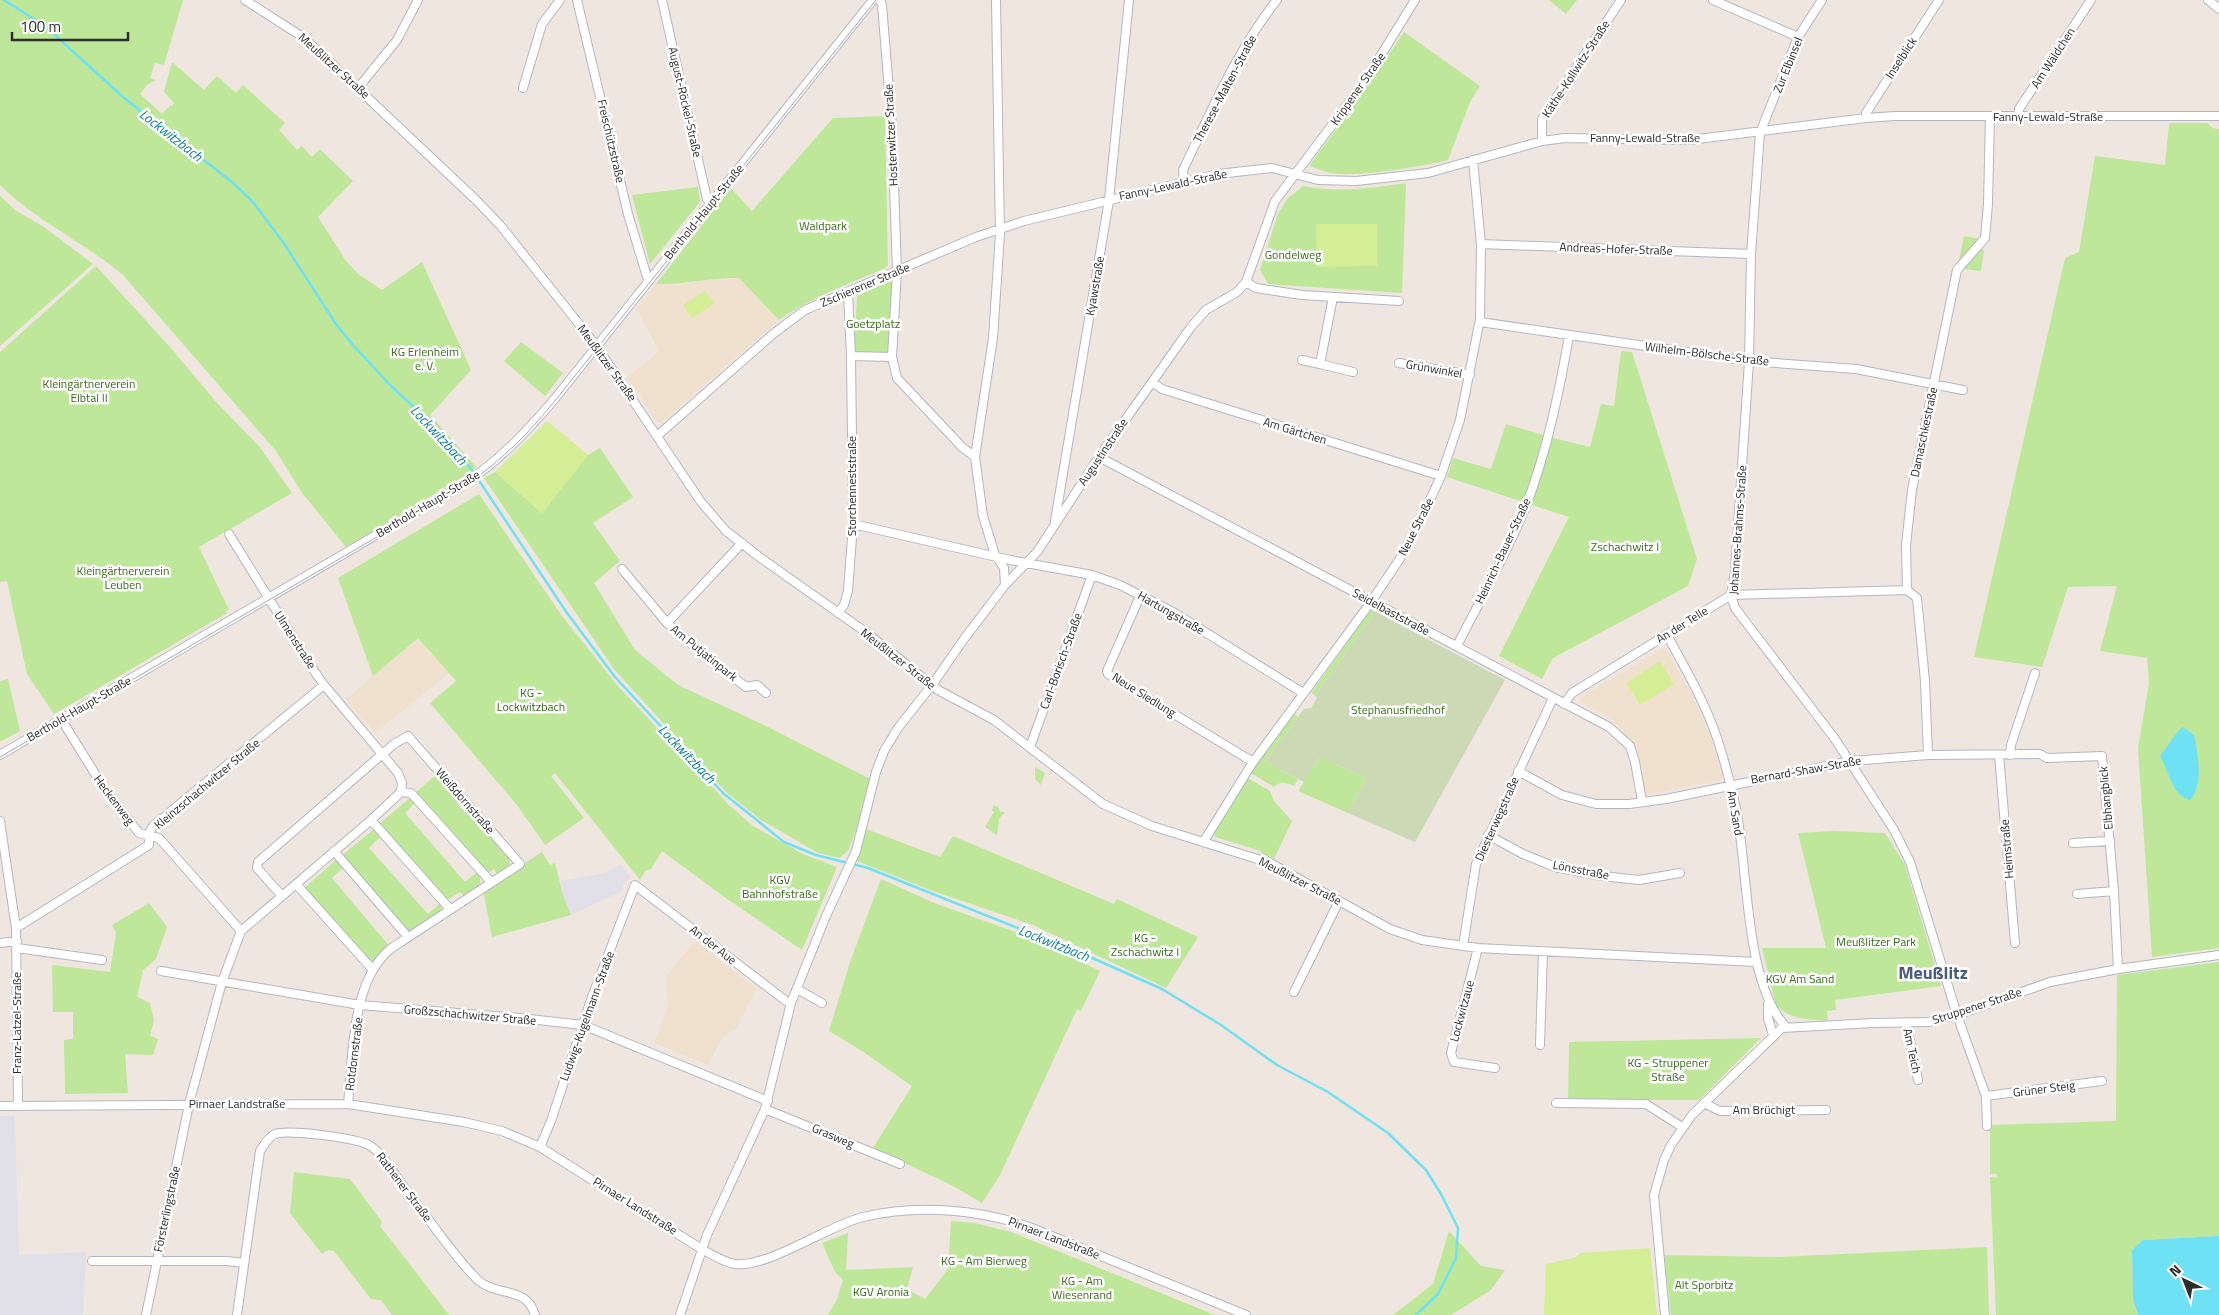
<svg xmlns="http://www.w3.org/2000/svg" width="2219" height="1315" viewBox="0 0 2219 1315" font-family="'Titillium Web',sans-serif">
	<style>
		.industrial { fill: #e1dfe7 }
		.education { fill: #f0e1ce }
		.green { fill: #bee79a }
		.cemetery { fill: #cbd9b5 }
		.pitch { fill: #d4ee95 }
		.water { fill: #6fe1f4 }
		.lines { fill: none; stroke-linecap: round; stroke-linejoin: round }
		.stream { stroke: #6fe1f4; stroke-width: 2.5 }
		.minor-casing { stroke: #b3b7c1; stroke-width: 10 }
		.minor { stroke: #fff; stroke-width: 8 }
		.tram { stroke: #a1a7b8; stroke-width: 1 }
		.labels { text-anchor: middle; stroke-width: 5; stroke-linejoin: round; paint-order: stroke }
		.street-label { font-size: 12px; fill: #2d2d2d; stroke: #fff }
		.park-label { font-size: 12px; fill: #356f18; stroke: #fff }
		.water-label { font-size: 14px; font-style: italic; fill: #087d9f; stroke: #fff }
		.district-label { font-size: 18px; font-weight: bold; fill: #4a5b80; stroke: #fff }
	</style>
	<rect width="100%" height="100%" fill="#efe6df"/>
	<path class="industrial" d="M621,864L631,878L624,882L622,891L571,915L563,895L561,881L606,873Z
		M0,1116H15L19,1255L86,1252L83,1315H0Z"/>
	<path class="education" d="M726,277L739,278L779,320L661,423L657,422L627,378L659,351L637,309L656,284L678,285Z
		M418,638L449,673L375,733L346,699Z
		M1665,647L1692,694L1710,736L1723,779L1646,795L1637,748L1610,717L1580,702L1581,697Z
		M695,941L757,989L735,1030L723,1036L708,1065L654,1043L668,1006L666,977Z"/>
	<path class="green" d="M0,0H183L164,65L155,63L150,78L156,80L147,85L140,94L162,114L171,105L172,106L174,103L164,92L172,62L204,90L217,76L236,93L243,85L285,123L279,130L297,150L302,146L312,157L320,149L353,181L318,217L346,261L358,274L382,290L422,262L471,370L430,415L476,467L466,475L346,547L303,494L276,451L123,275C84,242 36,221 0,185Z
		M1549,0H1577L1566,14Z
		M1404,32L1480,86L1470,102L1448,160C1425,166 1353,178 1332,173C1324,172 1317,168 1309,166L1365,90Z
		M885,116L888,265L885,268C849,284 811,297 779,320L739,278C711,277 684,285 656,284L731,188L752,211L833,118Z
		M2169,123H2207L2213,128L2219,129V948L2152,957L2138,748L2149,683L2147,658L2100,651L2117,586L2068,587L2042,667L1974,657L2065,258L2079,252L2095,156L2165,165Z
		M1406,183L1402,293L1268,284L1260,270L1278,214L1287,199L1303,186C1337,193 1372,188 1406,183Z
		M698,187L700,202L650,264L632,195Z
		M0,196L15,210L44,227L93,264L0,346Z
		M1964,236L1980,239L1961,261H1959Z
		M1980,248L1984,250L1981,271L1964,269L1963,267Z
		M96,266L170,347L217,403L259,446L292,493L199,547L229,610L226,611L227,613L54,714L27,674L7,581L0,582V352Z
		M892,280L890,354L854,353L857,296Z
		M521,342L563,373L545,396L504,361Z
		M1621,351L1632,352L1697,559L1688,586L1553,658L1542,679L1499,656L1569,517L1447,477L1453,458L1491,469L1506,424L1553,438L1590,447L1601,404L1614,406Z
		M600,448L633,497L593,523L620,561L594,583L635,650L678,685L766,726L874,781L849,849L840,858L818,853L761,820L725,791L614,669L484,478L495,472L542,513L588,455Z
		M479,494L562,616L617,685L729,805L753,826L803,854L837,867L802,950L723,896L662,851L651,869L645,871L640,880L555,773L551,776L584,818L545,845L517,805L430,703L456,681L418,638L373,676L338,578Z
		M1371,610L1376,612L1315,695L1311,693Z
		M8,679L20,731L0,742V681Z
		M1294,714L1298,717L1265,761L1298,779L1294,786C1287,783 1279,781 1274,787L1251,773Z
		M1320,757L1366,778L1348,813L1298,791Z
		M1035,767L1045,773L1041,785L1035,779Z
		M437,774L458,798V805L467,814L470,813L509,858C512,867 505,870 498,875L494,869L485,875L415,793Z
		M1248,778L1270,791L1274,801L1292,821L1274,859L1262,854L1261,851L1215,837L1214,834Z
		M411,797L416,802L405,813L465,882L477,872C486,885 475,890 465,897L460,892L444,902L378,825Z
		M994,805L998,807L1000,812H1005L999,819L997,835L985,827L994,812L992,810Z
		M374,829L381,836L369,848L428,914L439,904L442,906L440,913L408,936L340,857Z
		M866,829L940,857L953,836L1114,904L1117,899L1198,937L1166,988L1033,925L933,891L857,861Z
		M1833,831L1885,833L1905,865L1941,986L1835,1000L1836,1010L1827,1011L1828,1021C1808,1019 1791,1020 1776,1005L1762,948H1826L1798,833Z
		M542,852L550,865L555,863L563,895L571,915L492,937L483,890Z
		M336,860L343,868L332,878L390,947L369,967L303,889Z
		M881,879L934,903L1027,936L1100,971L1081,1011L1077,1009L1000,1175L982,1203L953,1186L873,1148L912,1086L862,1051L829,1031L850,962Z
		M149,903L167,927L156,959L143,970L137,997L150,1003L154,1020L150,1036L158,1039L153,1055L125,1054L128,1093L65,1094L64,1040L73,1039V1012H53L52,965L110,972L116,933L112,925Z
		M2219,962V1236L2143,1240L2132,1250L2133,1299L2138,1315H1996L1990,1177L1998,1178L1996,1174H1990V1125L2116,1121L2117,975Z
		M1761,1038L1699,1100H1568L1569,1042Z
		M294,1172L350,1179L382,1222L380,1226L449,1315H392L381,1300L371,1299L334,1251L328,1250L322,1254L290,1213Z
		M951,1221L975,1223L1011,1232L1215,1315H828L837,1299L843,1280L835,1272L822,1243L848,1233L846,1270L913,1267L907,1289L925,1299L948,1269Z
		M1449,1231L1481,1266L1505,1270L1491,1290L1451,1315H1393L1433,1284Z
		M1987,1247L1989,1315H1671L1664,1255L1779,1257Z"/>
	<path class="cemetery" d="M1376,612L1505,680L1415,842L1348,813L1366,778L1320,757L1304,782L1265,761L1304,709L1311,708L1317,698L1315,695Z"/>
	<path class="pitch" d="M1316,224H1377V266L1317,267Z
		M705,291L714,304L692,318L683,305Z
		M547,421L588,455L542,513L495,472Z
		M1660,661L1674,684L1640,705L1626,683Z
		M1650,1248L1657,1315H1544L1546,1264L1574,1258L1581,1253Z"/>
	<path class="water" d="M2183,727L2194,735C2198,755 2204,784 2190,800C2171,794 2169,771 2160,756L2179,730Z
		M2219,1236V1315H2138L2133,1299L2132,1250L2143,1240Z"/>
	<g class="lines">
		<path class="stream" d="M4,0L45,26L123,97L232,182L253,202L283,242L336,324L353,345L391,386L428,420L472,470L567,613L615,677L723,793L784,842L816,855L868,868L1090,957L1162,989L1221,1025L1277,1065L1328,1092L1388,1133L1426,1170L1441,1194L1458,1228L1456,1258L1438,1294L1416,1315"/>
		<g class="minor-casing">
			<path id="minor" d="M245,0L301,36L316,49L476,200L500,225L595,344L701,502L726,531L758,556L867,633L938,690L994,720L1103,804L1152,826L1270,863L1390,929L1422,940L1478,948L1756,962
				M577,0L628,214L648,280
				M662,0L707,199L711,203
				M880,0L882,5L892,127L897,271L892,357L897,378L962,447L975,457
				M996,0L1000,234L993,338L975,457L983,516L995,555L1004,568L1005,585
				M1713,0L1798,37
				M1822,0L1798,37L1760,133L1751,254L1749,361L1735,572L1731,595L1735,608L1835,739L1894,830L1910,862L1957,1015L1986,1096L1987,1126
				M2208,0L2219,9
				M358,88L397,40L418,0
				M523,88L542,24L560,0
				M2018,116L2019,109L2091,0
				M1866,118V113L1939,0
				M1542,141V119L1621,0
				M1184,181L1183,170C1211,112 1237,50 1277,0
				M1481,244L1751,254
				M1246,282L1256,288L1302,295L1399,301
				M1333,297L1320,364L1353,372
				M1480,322L1749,361L1856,369L1963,390
				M851,356L892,357
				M1302,360L1320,364
				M1399,363L1470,375
				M1152,382L1162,389L1441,476
				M657,436L773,334L805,310L976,237L1024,221L1218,174L1272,168L1318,180L1356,181L1428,173L1542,141L1565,138L1690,140L1866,118L1895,116H2219
				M1099,457L1609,727L1630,746L1635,762L1642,801
				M1055,521L1109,200L1129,0
				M853,524L1010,560L1092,575L1120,585L1173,612L1303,693
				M622,569L667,623L703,654L746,687L757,685L766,693
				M1141,594L1107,671L1108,674L1253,762
				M838,613L844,605L848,591L853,524L851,356L848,293
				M667,623L742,543
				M1667,635C1685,668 1705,702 1717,738C1724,759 1730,782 1735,804C1749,865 1743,981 1786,1027
				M1457,646C1480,600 1507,554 1526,506C1547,451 1559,393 1569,336
				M1564,704L1572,693L1731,595L1907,590
				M61,719L104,788L139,833L159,838L241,931
				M1030,747L1092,575
				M0,755L465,483C500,460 526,432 553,401L873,0
				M1928,755L1925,681L1917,598L1907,590L1906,545L1912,490L1957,270L1985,238L1988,204L1990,116
				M1999,755L2015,943
				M2010,755L2011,745L2035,673
				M1518,771L1562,795L1596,804H1629L1666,799L1851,761L1928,755L2040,754L2047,758L2102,756L2114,891L2118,969
				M401,792L411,793L491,882
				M371,820L450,909
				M0,821L16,928L18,1106
				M1488,835L1523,854L1555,867L1602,876L1639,880L1680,873
				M1204,841L1253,762L1371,602L1401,557L1423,515L1441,476L1460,420L1480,319L1481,244L1473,160
				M2073,843L2110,841
				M334,851L408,937
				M296,884L373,970
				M2077,894L2114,891
				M282,896L257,868L258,862L394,744L408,736L520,864L401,942C396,945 390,949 386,953C351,987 353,1058 348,1104
				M16,928L149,845V834L153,826L324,685
				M0,943L17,941
				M1463,946L1476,864L1553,698
				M17,948L102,960
				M1478,948L1451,1053L1454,1062L1495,1068
				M161,971L360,1005L520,1018L583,1025L768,1101
				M797,989L822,1003
				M1294,992L1339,901
				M1768,1004V1018L1773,1035
				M1906,1022L1918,1080
				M1540,1045L1543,952
				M1986,1096L2102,1081
				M1556,1103L1646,1104L1682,1127
				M1704,1103L1720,1111L1826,1110
				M0,1106L348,1104L464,1122L502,1131L540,1147L703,1250C713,1255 723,1262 735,1264C768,1268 827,1226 863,1217C918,1204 980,1209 1032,1228L1246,1315
				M765,1109L900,1164
				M540,1147L551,1121L592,997L635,885L786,1001L791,1003
				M92,1261H227L244,1263
				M146,1315L189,1104L222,982L241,931L371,820L401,792L402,783L398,773L324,685L310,665L229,534
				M237,1315L260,1151C264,1145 268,1137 275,1134C289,1129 352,1138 367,1144C373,1147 377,1151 382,1156C398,1179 415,1202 432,1224C447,1244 461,1264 479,1281C498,1297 527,1286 535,1315
				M680,1315L707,1235L765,1109L791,1003L826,916L856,851L876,772L884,751L898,728L932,685L964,639L1005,585L1037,552L1099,457L1191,327L1206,310L1237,292L1246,282L1275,201L1365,81L1415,0
				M1665,1315L1654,1195L1664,1160L1671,1145L1692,1115L1782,1028L1873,1023L1928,1022L1957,1015L2050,982L2118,969L2219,955"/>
		</g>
		<use href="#minor" class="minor"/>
		<path class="tram" d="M0,757L466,485C501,461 528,434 554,402L876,0"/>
	</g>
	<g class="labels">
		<g class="street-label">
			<text transform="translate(1901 58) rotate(-57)" y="4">Inselblick</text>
			<text transform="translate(2053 58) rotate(-57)" y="4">Am Wäldchen</text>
			<text transform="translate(1788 65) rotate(-68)" y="4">Zur Elbinsel</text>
			<text transform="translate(334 66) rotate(42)" y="4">Meußlitzer Straße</text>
			<text transform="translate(1576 69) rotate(-57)" y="4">Käthe-Kollwitz-Straße</text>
			<text transform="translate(1225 89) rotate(-62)" y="4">Therese-Malten-Straße</text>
			<text transform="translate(1358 89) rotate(-55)" y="4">Krippener Straße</text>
			<text transform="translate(685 102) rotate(77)" y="4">August-Röckel-Straße</text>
			<text x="2048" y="121">Fanny-Lewald-Straße</text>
			<text transform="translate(891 135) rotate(-93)" y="4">Hosterwitzer Straße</text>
			<text x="1645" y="142">Fanny-Lewald-Straße</text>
			<text transform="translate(611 141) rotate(77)" y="4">Freischützstraße</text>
			<text transform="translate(1173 185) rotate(-12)" y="4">Fanny-Lewald-Straße</text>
			<text transform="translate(704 212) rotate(-51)" y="4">Berthold-Haupt-Straße</text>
			<text transform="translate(1616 249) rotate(2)" y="4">Andreas-Hofer-Straße</text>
			<text transform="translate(865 285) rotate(-23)" y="4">Zschierener Straße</text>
			<text transform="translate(1095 286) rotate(-80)" y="4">Kyawstraße</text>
			<text transform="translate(1707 354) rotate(7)" y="4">Wilhelm-Bölsche-Straße</text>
			<text transform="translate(607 363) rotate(54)" y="4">Meußlitzer Straße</text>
			<text transform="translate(1434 369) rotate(10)" y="4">Grünwinkel</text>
			<text transform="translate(1295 431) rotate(17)" y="4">Am Gärtchen</text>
			<text transform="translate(1924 432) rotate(-78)" y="4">Damaschkestraße</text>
			<text transform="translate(1103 452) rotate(-56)" y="4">Augustinstraße</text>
			<text transform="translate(852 486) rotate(-90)" y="4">Storchenneststraße</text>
			<text transform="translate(428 504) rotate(-31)" y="4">Berthold-Haupt-Straße</text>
			<text transform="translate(1416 527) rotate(-63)" y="4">Neue Straße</text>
			<text transform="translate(1738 530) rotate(-86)" y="4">Johannes-Brahms-Straße</text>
			<text transform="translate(1503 551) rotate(-65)" y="4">Heinrich-Bauer-Straße</text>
			<text transform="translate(1391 612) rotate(28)" y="4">Seidelbaststraße</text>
			<text transform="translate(1171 613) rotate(30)" y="4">Hartungstraße</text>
			<text transform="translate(1682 625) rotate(-32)" y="4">An der Telle</text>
			<text transform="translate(295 640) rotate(57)" y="4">Ulmenstraße</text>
			<text transform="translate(704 653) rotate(39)" y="4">Am Putjatinpark</text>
			<text transform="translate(898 659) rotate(38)" y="4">Meußlitzer Straße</text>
			<text transform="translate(1061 661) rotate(-70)" y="4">Carl-Borisch-Straße</text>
			<text transform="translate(1144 695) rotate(32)" y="4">Neue Siedlung</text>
			<text transform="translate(79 709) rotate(-30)" y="4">Berthold-Haupt-Straße</text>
			<text transform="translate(1806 770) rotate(-10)" y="4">Bernard-Shaw-Straße</text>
			<text transform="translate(207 784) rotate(-40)" y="4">Kleinzschachwitzer Straße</text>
			<text transform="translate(2106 798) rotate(-95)" y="4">Elbhangblick</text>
			<text transform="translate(114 800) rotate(53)" y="4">Heckenweg</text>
			<text transform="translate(465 801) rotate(49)" y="4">Weißdornstraße</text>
			<text transform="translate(1735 813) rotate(80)" y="4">Am Sand</text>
			<text transform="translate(1497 819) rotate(-66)" y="4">Diesterwegstraße</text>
			<text transform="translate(2007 849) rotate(-95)" y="4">Heimstraße</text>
			<text transform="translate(1581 870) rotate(11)" y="4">Lönsstraße</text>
			<text transform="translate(1300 881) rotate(27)" y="4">Meußlitzer Straße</text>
			<text transform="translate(713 945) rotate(38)" y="4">An der Aue</text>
			<text transform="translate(1977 1006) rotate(-18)" y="4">Struppener Straße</text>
			<text transform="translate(1462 1011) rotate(-75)" y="4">Lockwitzaue</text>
			<text transform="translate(470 1015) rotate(5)" y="4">Großzschachwitzer Straße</text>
			<text transform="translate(587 1016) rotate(-70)" y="4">Ludwig-Kugelmann-Straße</text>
			<text transform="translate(17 1023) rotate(-90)" y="4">Franz-Latzel-Straße</text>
			<text transform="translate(1912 1051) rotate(78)" y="4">Am Teich</text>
			<text transform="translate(354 1054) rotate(-83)" y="4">Rotdornstraße</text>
			<text transform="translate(2044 1089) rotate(-7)" y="4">Grüner Steig</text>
			<text x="237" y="1108">Pirnaer Landstraße</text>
			<text x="1764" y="1114">Am Brüchigt</text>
			<text transform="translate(833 1136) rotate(23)" y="4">Grasweg</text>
			<text transform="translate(404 1187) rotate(53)" y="4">Rathener Straße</text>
			<text transform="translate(635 1206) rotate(32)" y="4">Pirnaer Landstraße</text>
			<text transform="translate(167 1209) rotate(-78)" y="4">Försterlingstraße</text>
			<text transform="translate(1054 1238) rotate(21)" y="4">Pirnaer Landstraße</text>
		</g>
		<g class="park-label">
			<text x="823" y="230">Waldpark</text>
			<text x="1293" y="259">Gondelweg</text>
			<text x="873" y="328">Goetzplatz</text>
			<text x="425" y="356">KG Erlenheim<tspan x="425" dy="14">e. V.</tspan></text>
			<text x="89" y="388">Kleingärtnerverein<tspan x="89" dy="14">Elbtal II</tspan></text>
			<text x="1625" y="551">Zschachwitz I</text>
			<text x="123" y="575">Kleingärtnerverein<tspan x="123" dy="14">Leuben</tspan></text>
			<text x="531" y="697">KG -<tspan x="531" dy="14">Lockwitzbach</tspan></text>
			<text x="1398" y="714">Stephanusfriedhof</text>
			<text x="780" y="884">KGV<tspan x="780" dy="14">Bahnhofstraße</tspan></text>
			<text x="1145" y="942">KG -<tspan x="1145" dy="14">Zschachwitz I</tspan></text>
			<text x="1876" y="946">Meußlitzer Park</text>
			<text x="1800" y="983">KGV Am Sand</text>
			<text x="1668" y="1067">KG - Struppener<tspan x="1668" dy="14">Straße</tspan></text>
			<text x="984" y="1265">KG - Am Bierweg</text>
			<text x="1082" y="1285">KG - Am<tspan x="1082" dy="14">Wiesenrand</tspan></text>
			<text x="1704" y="1289">Alt Sporbitz</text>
			<text x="881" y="1296">KGV Aronia</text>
		</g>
		<g class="water-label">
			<text transform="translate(171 135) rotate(38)" y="5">Lockwitzbach</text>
			<text transform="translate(439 435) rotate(47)" y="5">Lockwitzbach</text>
			<text transform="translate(687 754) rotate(46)" y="5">Lockwitzbach</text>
			<text transform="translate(1054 943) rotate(22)" y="5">Lockwitzbach</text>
		</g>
		<g class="district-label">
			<text x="1933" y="979">Meußlitz</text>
		</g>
	</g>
	<g transform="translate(2184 1280) rotate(317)" stroke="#ffffff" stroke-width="4" paint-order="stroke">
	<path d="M0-4L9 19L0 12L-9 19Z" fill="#2d2d2d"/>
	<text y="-8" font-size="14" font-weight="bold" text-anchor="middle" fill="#2d2d2d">N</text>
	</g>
	<path d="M12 32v8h116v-8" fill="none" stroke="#2d2d2d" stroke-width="2.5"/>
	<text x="20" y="32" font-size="15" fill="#2d2d2d" stroke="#ffffff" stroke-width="4" paint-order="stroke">100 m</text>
</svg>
